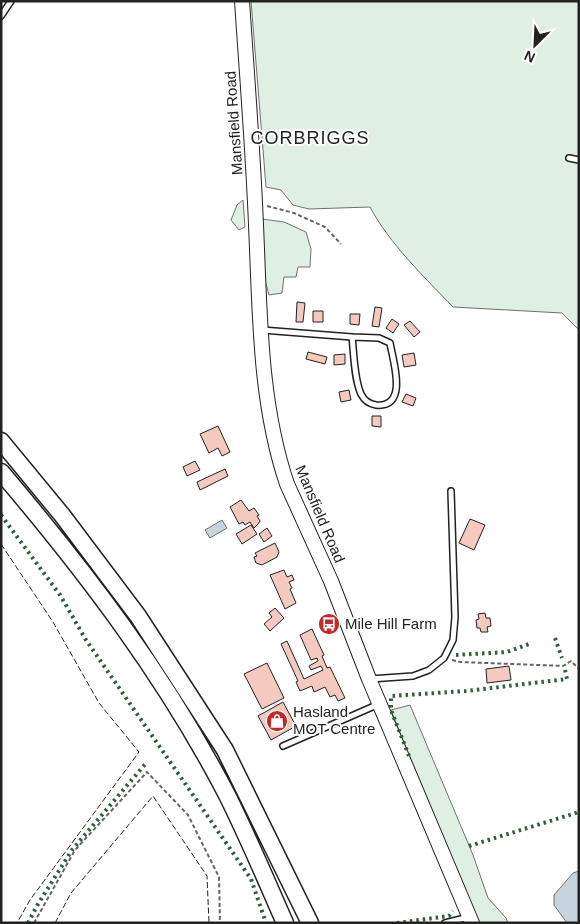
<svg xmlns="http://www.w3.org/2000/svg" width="580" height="924" viewBox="0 0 580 924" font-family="Helvetica,sans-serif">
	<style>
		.green { fill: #e0efe3; stroke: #6f6f6f }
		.water { fill: #c7d3dd; stroke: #6f6f6f }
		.building { fill: #f3c9c0; stroke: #222 }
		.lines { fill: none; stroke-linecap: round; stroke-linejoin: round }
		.service-casing { stroke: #222; stroke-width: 8 }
		.secondary-casing { stroke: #222; stroke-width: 16 }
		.trunk-casing { stroke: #222; stroke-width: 19 }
		.path { stroke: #646464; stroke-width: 2; stroke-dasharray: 4 2.5; stroke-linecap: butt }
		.service { stroke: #fff; stroke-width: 5 }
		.secondary { stroke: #fff; stroke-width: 14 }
		.trunk { stroke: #fff; stroke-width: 16 }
		.hedge { stroke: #2f5e38; stroke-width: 4; stroke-dasharray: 2.5 4; stroke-linecap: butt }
		.fence { stroke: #222; stroke-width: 1; stroke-dasharray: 6 2.5; stroke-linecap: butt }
		.labels { text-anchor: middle; stroke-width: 4; stroke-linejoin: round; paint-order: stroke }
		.street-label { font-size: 15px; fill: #222; stroke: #fff }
		.poi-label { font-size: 15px; fill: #222; stroke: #fff; text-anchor: start }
		.quarter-label { font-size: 18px; letter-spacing: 1px; fill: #222; stroke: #fff }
	</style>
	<rect width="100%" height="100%" fill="#fff"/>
	<path class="green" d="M251,1H579V330L562,313L453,307C425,278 389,243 370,207L309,209L293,205L281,190L266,187Z
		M243,200L245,227L239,230L231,220L237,205Z
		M262,219L284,222L306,232L311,249L310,267H298L296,277H284L282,293L269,295L263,273Z
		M410,705L473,855L488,898L506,918L508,923H475L391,710Z"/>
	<path class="water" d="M222,520L227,528L210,538L205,530Z
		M579,871V923H567L554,905V895L573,873Z"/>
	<path class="building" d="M297,302L305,303L303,322H296Z
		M375,307L382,308L379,327L372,326Z
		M313,311H323V322H313Z
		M350,314H360L359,325L350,324Z
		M392,319L399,324L393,333L386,328Z
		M410,321L420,332L414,337L404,325Z
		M308,352L327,357L325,364L306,359Z
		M414,353L416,365L404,367L402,355Z
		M345,354V364L334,365V355Z
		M349,390L351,400L341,402L339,392Z
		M406,394L416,398L413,406L402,402Z
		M372,416H381V427L372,426Z
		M218,426L230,452L222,456L218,448L209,453L200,434Z
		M195,461L200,470L187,476L183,467Z
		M225,469L228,476L200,490L197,482Z
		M241,500L249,511L254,508L259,515L257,516L260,521L258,524L254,528L250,522L245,525L243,522L239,524L230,507Z
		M470,519L485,525L474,550L459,543Z
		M251,525L257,534L242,544L236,534Z
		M267,528L272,536L264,542L259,534Z
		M275,543L279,552L277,557L262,565L256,563L254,557L257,556L255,553Z
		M284,570L287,577L292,575L294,580L289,582L292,588L290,589L296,603L285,609L270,575Z
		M275,608L284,618L270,631L264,624L272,617L269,613Z
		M485,613L486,618H490L491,626L487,627L488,632H481L480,628H477L476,620L479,619L478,614Z
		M312,629L324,655L322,656L327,668L330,667L345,698L338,701L335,695L330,697L325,687L314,692L312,686L300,691L296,682L298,681L281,644L287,641L304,679L323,670L321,666L311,670L309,666L318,661L317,658L311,660L300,635Z
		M267,663L284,698L262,709L244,674Z
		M509,666L511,680L487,683L486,669Z
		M283,702L296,726L271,740L258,716Z"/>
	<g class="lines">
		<g class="service-casing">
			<path id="service" d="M1,16L11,1
				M569,158L579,160
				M262,330L352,337C354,353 354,379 361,394C364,400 369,404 376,405C409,408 393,361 390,343L379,338L352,337
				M370,679L413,676L429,670L444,658L453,640L455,617L451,491
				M283,746L379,704
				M445,923L469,917"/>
		</g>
		<g class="secondary-casing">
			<path id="secondary" d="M242,1C247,76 253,150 256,225C260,312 259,401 287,484L331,581L369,679L472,923"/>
		</g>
		<g class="trunk-casing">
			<path id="trunk" d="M1,441L62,515L138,616L225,750L310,923
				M1,472C86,572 166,677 227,795C248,837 266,880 285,923"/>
		</g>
		<path class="path" d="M267,206L294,213L325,227L341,244
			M452,660L460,662L563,666L571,661L579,669
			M34,923L75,850L147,772L188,815L219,877L220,923"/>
		<use href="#service" class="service"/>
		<use href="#secondary" class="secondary"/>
		<use href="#trunk" class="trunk"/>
		<path class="hedge" d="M1,515L60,595L86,640L251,879L266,923
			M555,638L562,658
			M456,655L507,652L529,644
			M409,756L391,710V696L466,691L567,679L565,670
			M469,846L579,812
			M28,923L38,904L72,850L147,762
			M397,923L449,916L453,911"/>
		<path class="fence" d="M1,544L53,622L99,703L139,752L30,900L17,923
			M55,923L71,893L153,796L207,876L209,923"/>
	</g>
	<defs>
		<g id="bus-disc" transform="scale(1.125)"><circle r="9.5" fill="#c62828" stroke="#fff"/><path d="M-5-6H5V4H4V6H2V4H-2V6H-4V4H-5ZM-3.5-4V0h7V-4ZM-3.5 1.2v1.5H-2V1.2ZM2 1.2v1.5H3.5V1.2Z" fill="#fff"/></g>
		<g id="shop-disc" transform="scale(1.125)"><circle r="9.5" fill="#c62828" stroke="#fff"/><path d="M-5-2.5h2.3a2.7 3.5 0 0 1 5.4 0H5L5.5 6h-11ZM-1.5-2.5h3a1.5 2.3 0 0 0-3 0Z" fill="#fff"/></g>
	</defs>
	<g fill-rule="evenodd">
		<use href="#bus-disc" x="329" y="624"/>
		<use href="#shop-disc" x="277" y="721"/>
	</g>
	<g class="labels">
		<g class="street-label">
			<text transform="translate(234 123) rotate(-94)" y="5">Mansfield Road</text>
			<text transform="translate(320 514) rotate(67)" y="5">Mansfield Road</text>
		</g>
		<g class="poi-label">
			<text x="345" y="629">Mile Hill Farm</text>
			<text x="293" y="717">Hasland<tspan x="293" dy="17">MOT Centre</tspan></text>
		</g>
		<g class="quarter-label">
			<text x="310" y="144">CORBRIGGS</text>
		</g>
	</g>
	<rect width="580" height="924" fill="none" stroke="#222222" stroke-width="5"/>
	<g transform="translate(535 45) rotate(204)" stroke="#ffffff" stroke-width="4" paint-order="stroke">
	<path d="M0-4L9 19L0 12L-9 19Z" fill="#222222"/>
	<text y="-8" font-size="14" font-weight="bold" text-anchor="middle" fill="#222222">N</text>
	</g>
</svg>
